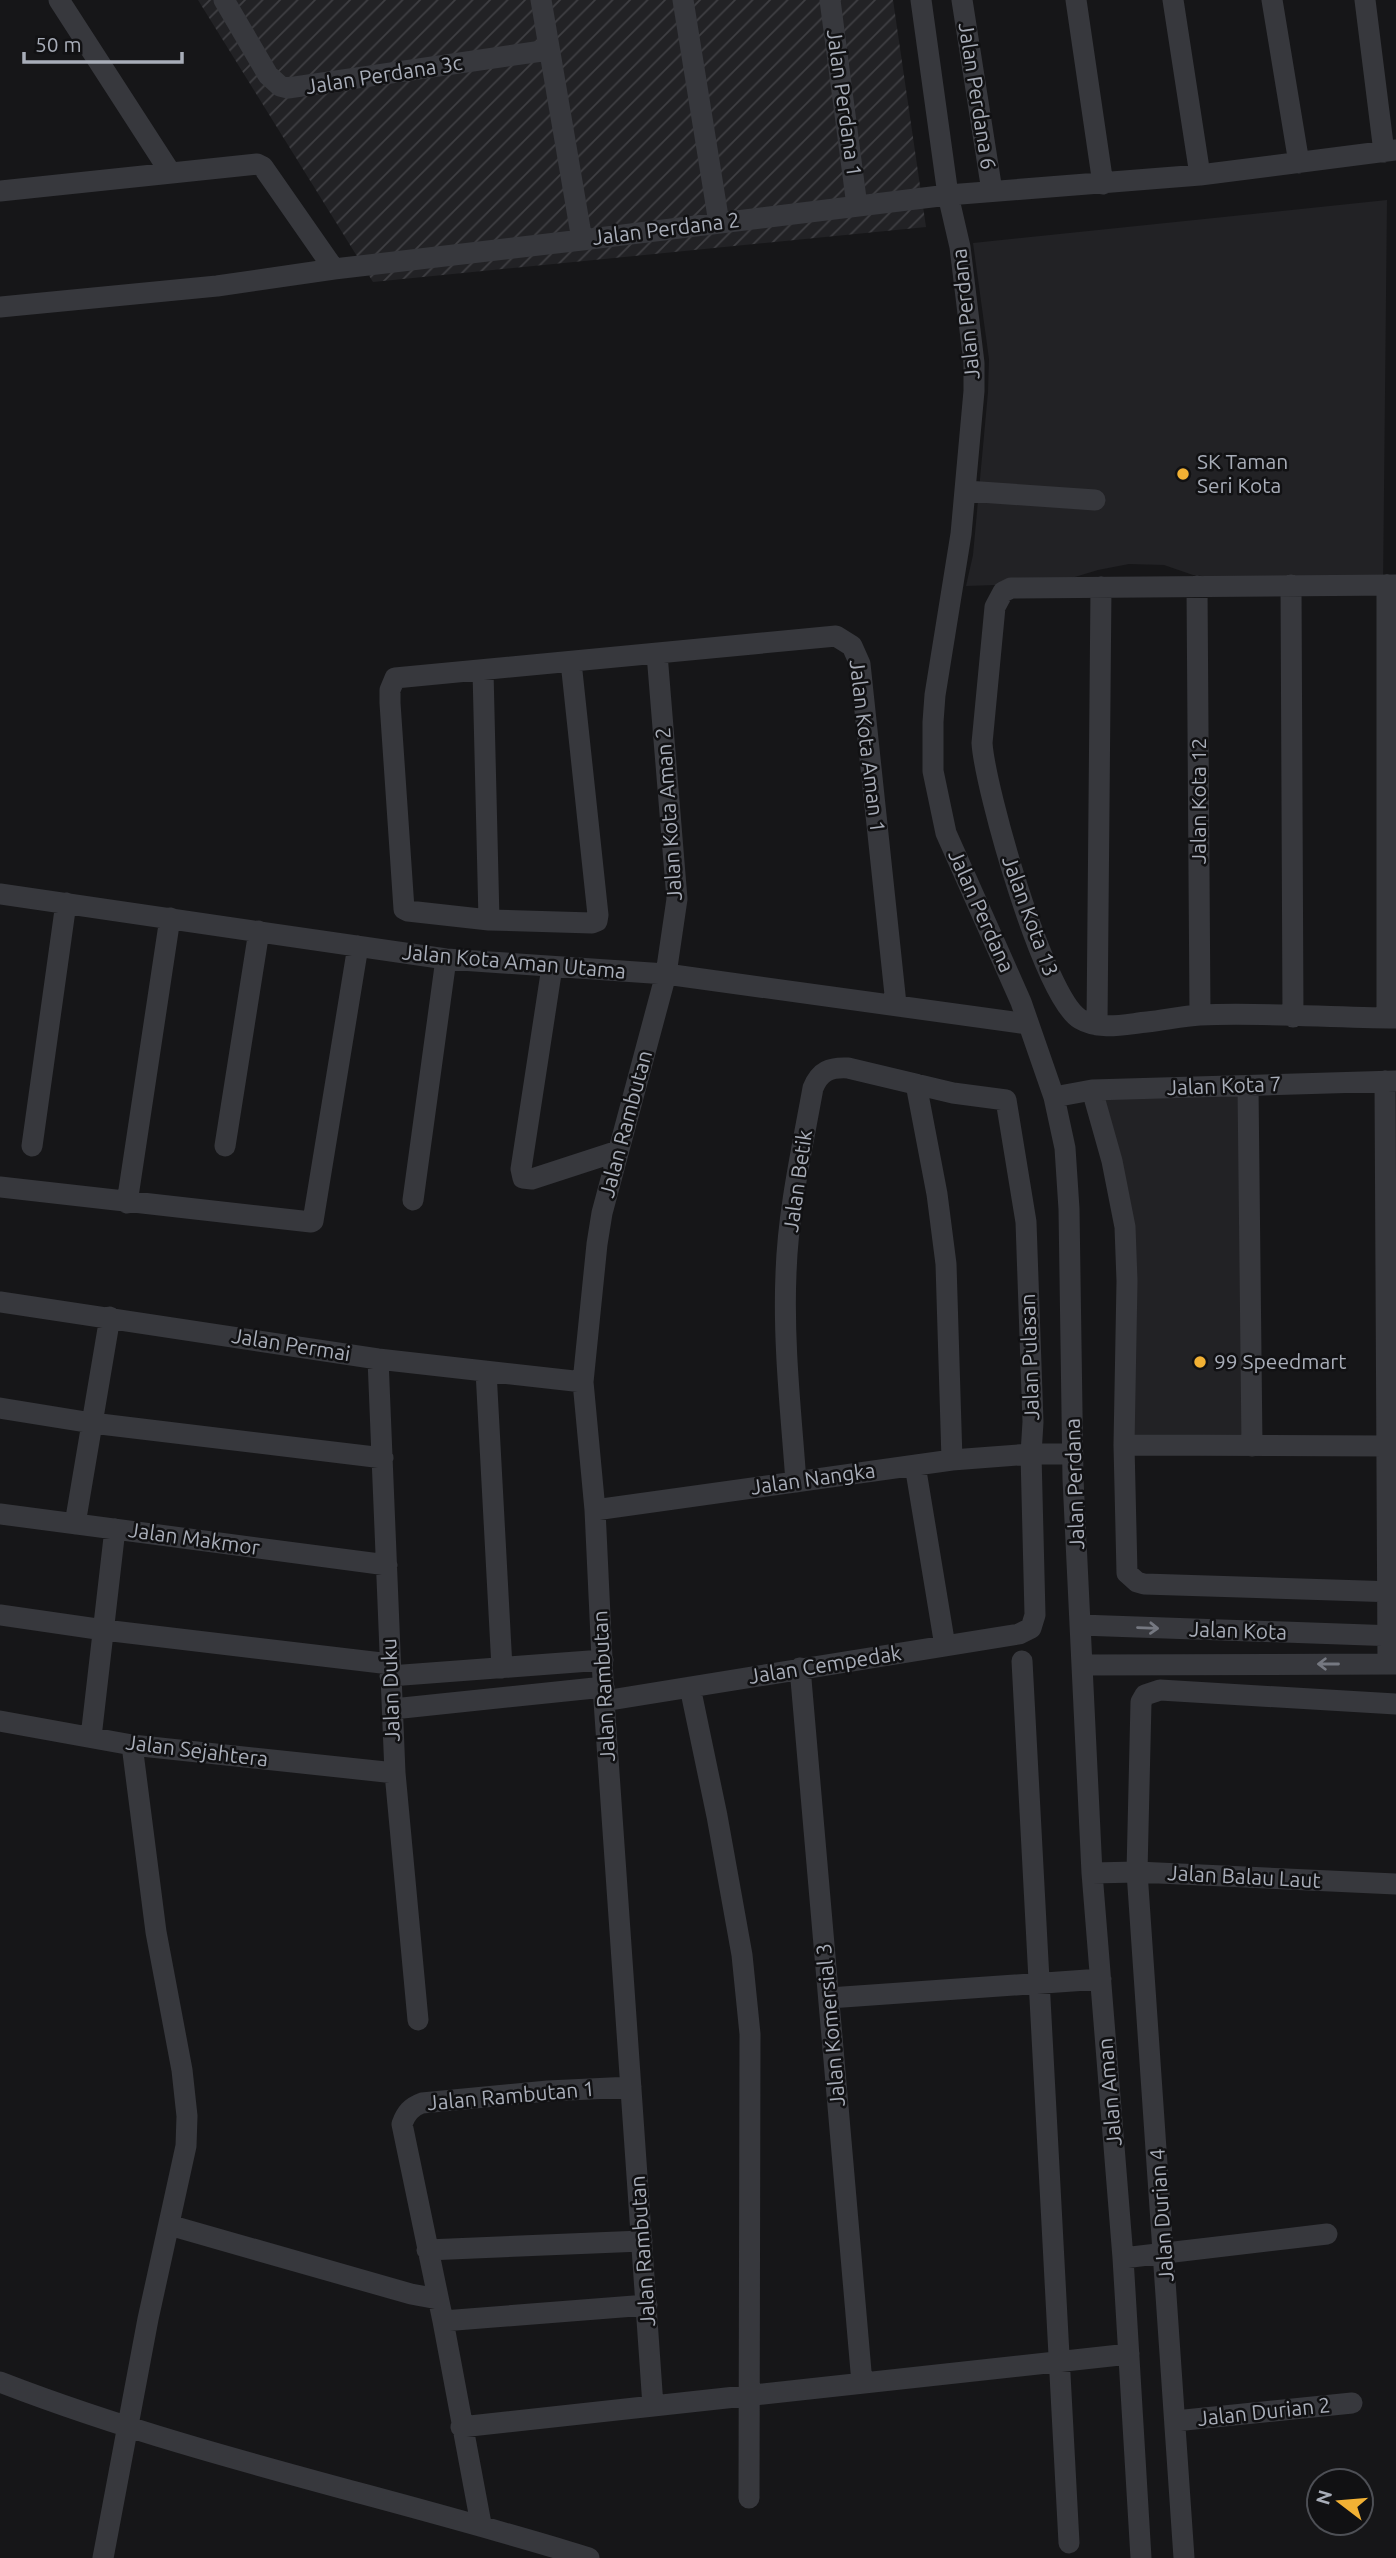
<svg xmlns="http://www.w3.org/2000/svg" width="1396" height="2558" viewBox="0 0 1396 2558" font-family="Ubuntu,sans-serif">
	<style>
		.built { fill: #222225 }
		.industrial { fill: url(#industrial-furrows) }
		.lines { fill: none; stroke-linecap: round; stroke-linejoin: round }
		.minor { stroke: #37383d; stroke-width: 21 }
		.oneway { stroke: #757881 }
		.poi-dot { fill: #f2b134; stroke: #111113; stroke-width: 2.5 }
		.labels { text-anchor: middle; stroke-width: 5; stroke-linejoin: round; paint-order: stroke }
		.street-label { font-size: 21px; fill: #a8adb8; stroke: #111113 }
		.poi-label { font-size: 21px; fill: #a8adb8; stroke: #111113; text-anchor: start }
	</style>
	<defs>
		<pattern id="industrial-furrows" width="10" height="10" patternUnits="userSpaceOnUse" patternTransform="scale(1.75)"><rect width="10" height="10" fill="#222225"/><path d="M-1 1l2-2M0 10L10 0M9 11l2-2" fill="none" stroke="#3f3f43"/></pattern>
	</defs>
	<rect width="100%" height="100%" fill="#161618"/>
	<path class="built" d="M1387,200L1383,588H1309L1193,575L1164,565L1129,564L1098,570L1055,583L966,586L973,555L988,392L989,359L973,243Z
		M1252,1079L1256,1451H1116L1118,1227L1083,1084Z"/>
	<path class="industrial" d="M198,0H893L926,227L373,282Z"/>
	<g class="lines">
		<path class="minor" d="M59,0L170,172
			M224,0L268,75L280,86L288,88L549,50
			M541,0L582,240L948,195L1200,175L1396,150
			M683,0L719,223
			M830,0L857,206
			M921,0L948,195L960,247L974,363V391L961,534L935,695L933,722V771L946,833L1021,1002L1054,1097L1065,1148L1069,1209L1073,1479L1092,1873L1123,2258L1141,2558
			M962,0L992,191
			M1076,0L1103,184
			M1173,0L1200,175
			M1272,0L1299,163
			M1365,0L1384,152
			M0,191L257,164L263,167L334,269L582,240
			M0,307L217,286L334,269
			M966,491L1095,500
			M1291,585L1293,1017
			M1387,585V1018
			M1396,585L1011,588L1003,592L995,607L982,743C985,789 1044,998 1080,1019C1100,1031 1126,1024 1147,1022C1165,1020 1183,1016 1200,1015C1265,1012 1331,1018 1396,1018
			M1197,586L1200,1015
			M571,662L598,915L597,921L592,923L489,920L408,911L404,909L390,703V690L395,678L836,636L852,646L860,664L896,1004
			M483,671L489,920
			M0,894L446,959L666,974L1028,1024
			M552,967L521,1169L523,1178L532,1179L618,1151
			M1097,1025L1101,587
			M1385,1081L1388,1664
			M916,1084L937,1194L946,1264L952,1460
			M1248,1086L1252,1446
			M1092,1090L1112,1161L1125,1227L1127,1281L1124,1445L1127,1573L1137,1582L1144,1584L1396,1592
			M1054,1097L1092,1090L1396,1081
			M32,1146L66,903
			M225,1146L259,931
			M0,1187L311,1222L313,1221L358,946
			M413,1200L446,959
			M127,1203L170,918
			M0,1302L378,1359L583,1382
			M378,1359L395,1773L418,2020
			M486,1371L502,1668
			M0,1408L92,1423L383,1458
			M1124,1445L1387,1446
			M915,1465L945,1646
			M595,1510L952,1460L1031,1454H1073
			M0,1514L387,1565
			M75,1524L110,1317
			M0,1615L104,1630L390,1664
			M1080,1625L1396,1636
			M1022,1661L1069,2543
			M1083,1665L1396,1664
			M800,1668L862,2383
			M390,1676L603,1660
			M690,1687L717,1816L742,1955L750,2034L749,2498
			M604,1701L1019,1634L1031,1628L1035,1615L1031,1454L1033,1422L1026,1222L1006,1100L953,1093L848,1068C830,1067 820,1071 813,1088C802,1149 788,1211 786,1273C783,1343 791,1412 796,1482
			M393,1709L604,1687
			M0,1721L132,1745L395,1773
			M91,1737L115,1529
			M1092,1873L1137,1872L1396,1884
			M829,1998L1101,1979
			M169,2225L411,2294L438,2299
			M427,2250L642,2241
			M1123,2258L1327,2234
			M443,2321L647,2305
			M0,2382C191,2456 393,2497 589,2558
			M653,2406L604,1701L595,1510L583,1382L597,1244L602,1213L666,974L677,899L657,654
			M1175,2421L1352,2403
			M461,2427L1129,2354
			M481,2524L443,2321L402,2124C406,2113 411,2107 422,2103L548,2091L631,2087
			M103,2558L148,2319L186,2146L187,2116L182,2070L156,1932L132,1745
			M1184,2558L1137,1872L1141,1702L1145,1695L1160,1690L1396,1704"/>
	</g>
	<defs><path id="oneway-shaft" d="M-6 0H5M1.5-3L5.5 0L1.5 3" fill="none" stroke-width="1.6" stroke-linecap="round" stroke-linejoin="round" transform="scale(1.75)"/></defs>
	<g class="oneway">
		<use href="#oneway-shaft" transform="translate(1148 1628) rotate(2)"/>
		<use href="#oneway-shaft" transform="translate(1328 1664) rotate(180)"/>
	</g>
	<g class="poi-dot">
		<circle cx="1183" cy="474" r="7"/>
		<circle cx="1200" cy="1362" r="7"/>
	</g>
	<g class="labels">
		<g class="street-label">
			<text transform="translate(384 75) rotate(-9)" y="7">Jalan Perdana 3c</text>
			<text transform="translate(977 96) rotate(81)" y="7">Jalan Perdana 6</text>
			<text transform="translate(844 103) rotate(82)" y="7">Jalan Perdana 1</text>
			<text transform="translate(666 229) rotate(-7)" y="7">Jalan Perdana 2</text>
			<text transform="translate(966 314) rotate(-96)" y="7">Jalan Perdana</text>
			<text transform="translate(867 746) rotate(83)" y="7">Jalan Kota Aman 1</text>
			<text transform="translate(1199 801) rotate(-90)" y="7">Jalan Kota 12</text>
			<text transform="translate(669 814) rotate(-94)" y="7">Jalan Kota Aman 2</text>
			<text transform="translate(981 911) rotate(66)" y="7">Jalan Perdana</text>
			<text transform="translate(1030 916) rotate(70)" y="7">Jalan Kota 13</text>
			<text transform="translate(514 962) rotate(5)" y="7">Jalan Kota Aman Utama</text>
			<text transform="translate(1224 1086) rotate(-2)" y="7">Jalan Kota 7</text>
			<text transform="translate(626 1124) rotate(-75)" y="7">Jalan Rambutan</text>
			<text transform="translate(798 1181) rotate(-82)" y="7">Jalan Betik</text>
			<text transform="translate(291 1345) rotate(9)" y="7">Jalan Permai</text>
			<text transform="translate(1030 1357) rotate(-92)" y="7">Jalan Pulasan</text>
			<text transform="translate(813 1479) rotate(-8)" y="7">Jalan Nangka</text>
			<text transform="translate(1075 1484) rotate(-92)" y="7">Jalan Perdana</text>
			<text transform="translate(194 1539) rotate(8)" y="7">Jalan Makmor</text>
			<text transform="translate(1238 1631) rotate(2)" y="7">Jalan Kota</text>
			<text transform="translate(825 1665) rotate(-9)" y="7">Jalan Cempedak</text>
			<text transform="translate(604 1686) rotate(-93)" y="7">Jalan Rambutan</text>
			<text transform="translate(391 1690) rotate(-92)" y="7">Jalan Duku</text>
			<text transform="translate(197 1751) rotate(7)" y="7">Jalan Sejahtera</text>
			<text transform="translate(1244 1877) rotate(3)" y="7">Jalan Balau Laut</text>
			<text transform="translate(831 2025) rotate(-95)" y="7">Jalan Komersial 3</text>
			<text transform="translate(1110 2092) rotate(-95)" y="7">Jalan Aman</text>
			<text transform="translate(511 2096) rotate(-5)" y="7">Jalan Rambutan 1</text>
			<text transform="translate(1162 2215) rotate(-94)" y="7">Jalan Durian 4</text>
			<text transform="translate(643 2251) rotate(-94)" y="7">Jalan Rambutan</text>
			<text transform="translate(1264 2412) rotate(-6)" y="7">Jalan Durian 2</text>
		</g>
		<g class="poi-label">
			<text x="1197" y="469">SK Taman<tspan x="1197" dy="24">Seri Kota</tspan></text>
			<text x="1214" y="1369">99 Speedmart</text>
		</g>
	</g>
	<g transform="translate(1340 2502) rotate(286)"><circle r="33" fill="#111113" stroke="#4d4f55" stroke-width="2"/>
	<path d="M0-5L12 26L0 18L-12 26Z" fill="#f2b134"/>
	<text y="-10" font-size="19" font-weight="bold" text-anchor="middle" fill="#a8adb8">N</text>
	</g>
	<path d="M24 52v10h158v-10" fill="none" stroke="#a8adb8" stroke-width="3.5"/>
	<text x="35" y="52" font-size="21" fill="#a8adb8" stroke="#111113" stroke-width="5" paint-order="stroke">50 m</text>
</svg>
